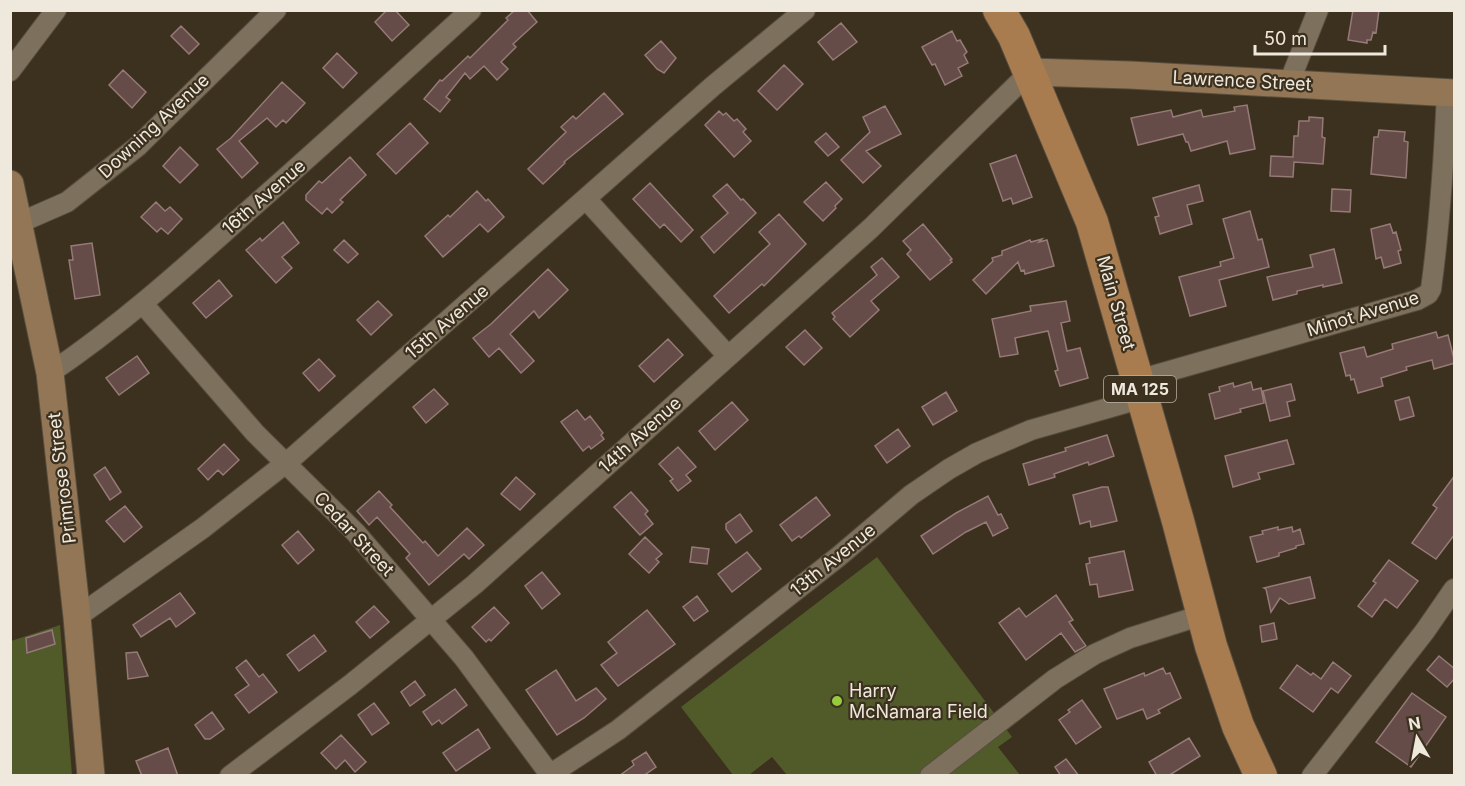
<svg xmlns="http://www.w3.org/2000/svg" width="1465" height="786" viewBox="0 0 1465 786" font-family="Inter,sans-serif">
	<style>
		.green { fill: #515b2a }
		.building { fill: #654c49; stroke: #957a77; stroke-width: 1.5 }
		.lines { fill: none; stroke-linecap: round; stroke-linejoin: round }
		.street-casing { stroke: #584e3f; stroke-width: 22 }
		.secondary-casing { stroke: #584e3f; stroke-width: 29 }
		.primary-casing { stroke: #584e3f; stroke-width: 34 }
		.street { stroke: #7d705c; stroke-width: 20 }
		.secondary { stroke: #937655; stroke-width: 27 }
		.primary { stroke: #a87c4f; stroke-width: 32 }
		.poi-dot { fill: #94cc3c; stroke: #3c301e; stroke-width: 2 }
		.labels { text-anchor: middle; stroke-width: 4.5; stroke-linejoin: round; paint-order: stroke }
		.shield { fill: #3c301e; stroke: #b9b1a4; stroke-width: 1.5 }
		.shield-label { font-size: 16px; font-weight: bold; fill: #efe8dd }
		.street-label { font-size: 18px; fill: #efe8dd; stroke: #3c301e }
		.poi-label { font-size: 18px; fill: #efe8dd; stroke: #3c301e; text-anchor: start }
	</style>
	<rect width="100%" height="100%" fill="#3c301e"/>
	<path class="green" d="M877,557L1012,737L998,747L1020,775H787L772,757L749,775H733L681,707Z
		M60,625L72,775L11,776V641Z"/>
	<path class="building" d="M387,10H395L409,25L392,41L375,22Z
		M515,10H527L537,22L513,44L516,47L501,62L508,69L497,80L484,66L470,79L465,73L446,97L450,100L440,112L424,99L440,80L442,81L468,56L470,58L508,20L506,18Z
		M1353,10H1379L1376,33L1373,32L1371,40H1367V43L1348,40Z
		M841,23L857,42L833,60L818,42Z
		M181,26L199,44L189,54L171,36Z
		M952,31L957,41L960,40L967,52L964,55L968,63L958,68L962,76L945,85L935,64L932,65L922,47Z
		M661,41L676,58L664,73L657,69L645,55Z
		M337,53L357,73L343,88L323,68Z
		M784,65L803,84L777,110L758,91Z
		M123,70L146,92L132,108L109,85Z
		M282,82L305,103L286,123L283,120L276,127L267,118L239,141L258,163L242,178L217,149L231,138Z
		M604,93L623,114L564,162L565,163L543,184L528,169L566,132L561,127L573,116L576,119Z
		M1247,105L1255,149L1230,154L1227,141L1191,151L1188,142H1186L1183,134L1138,145L1131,118L1171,110L1173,117L1201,110L1203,117L1235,111L1234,107Z
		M885,106L901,134L866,151L881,166L863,183L841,160L870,132L863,117Z
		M719,111L723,115L726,113L734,121L737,119L746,129L743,132L751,141L734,157L705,125Z
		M1309,117L1323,118L1322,137L1325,138L1323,164L1294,162L1293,177L1270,176L1271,156L1293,157L1294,136H1298L1299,121H1309Z
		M410,123L428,143L396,174L377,154Z
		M1379,130L1405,132L1404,141L1408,142L1406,178L1371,174L1374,137H1378Z
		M826,133L839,147L828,156L815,142Z
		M180,147L198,165L180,183L163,166Z
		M1016,155L1032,197L1013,204L1011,198L1003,201L990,164Z
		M350,157L366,175L340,200L343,202L332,213L327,208L322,214L306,200V195L319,181L322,183Z
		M826,182L842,199L835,206L836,208L823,221L804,202Z
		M650,183L693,230L681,242L664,224L660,228L633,199Z
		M727,184L741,200L743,199L756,213L714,253L701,237L728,213L713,196Z
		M1199,185L1203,201L1187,205L1192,224L1160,234L1155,217L1159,216L1153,198Z
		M1332,189L1351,190L1350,212L1331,211Z
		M477,191L486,201L488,199L504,217L488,232L480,224L443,257L425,236L448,215L450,217Z
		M156,202L165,211L170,207L182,219L168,234L161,228L157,232L141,217Z
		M1250,211L1258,240L1262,239L1269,267L1219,280L1226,306L1190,316L1179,277L1221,266L1220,262L1234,258L1223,219Z
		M779,214L806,244L764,286L762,284L729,313L714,296L770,244L759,232Z
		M283,222L299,243L282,257L292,268L276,283L246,250L260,238L262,241Z
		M923,224L952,259L950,260L952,262L930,280L907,254L911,250L903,241Z
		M1390,224L1393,233L1396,232L1401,250L1398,251L1401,263L1384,268L1381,257L1376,259L1371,229Z
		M1042,239L1039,242L1047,240L1054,266L1025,274L1024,270L1021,271L1018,262L986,294L973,280L993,261L992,258L1002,255V251L1030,240L1031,242Z
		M344,240L358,254L348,263L334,250Z
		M92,243L100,295L75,299L69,260H73L71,246Z
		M1334,249L1342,283L1323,287V285L1297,291V294L1273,300L1267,277L1313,267L1310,255Z
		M882,258L899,277L871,301L879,310L850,337L833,319L835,317L832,313L877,275L871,267Z
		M548,269L568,290L539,318L534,311L510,334L534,361L521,373L499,348L489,357L473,338L491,324Z
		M219,280L232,296L206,318L193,303Z
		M378,301L392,315L371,335L357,320Z
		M1066,301L1070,321L1061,323L1067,351L1080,348L1088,378L1060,386L1055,371L1058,370L1048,331L1015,338L1018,354L1000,357L992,319L1031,311L1030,306Z
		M805,330L822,348L804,365L786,347Z
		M1436,332L1438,338L1448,335L1455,363L1434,369L1432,360L1406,367L1407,370L1381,378L1383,386L1358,393L1354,379L1351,380L1350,375L1346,376L1340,353L1364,347L1367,357L1393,349L1392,344Z
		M668,339L683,355L654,382L639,366Z
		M137,356L149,373L119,395L106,378Z
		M319,359L335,376L319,391L303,373Z
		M1251,382L1253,390L1261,388L1264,403L1240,409L1241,412L1215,419L1209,394L1220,391L1219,387L1233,383L1234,387Z
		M1291,384L1295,400L1287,402L1290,416L1270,421L1263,391Z
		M434,389L448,404L426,423L413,407Z
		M946,392L957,411L933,425L922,407Z
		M1409,397L1414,416L1400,420L1395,401Z
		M732,402L748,420L715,450L699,431Z
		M577,410L585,420L590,416L603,433L601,435L604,439L591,449L589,446L583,451L561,422Z
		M898,429L910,446L887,463L875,446Z
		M1107,435L1114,456L1089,465L1088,462L1054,474L1055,477L1029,485L1023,464L1066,451L1065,448Z
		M1287,440L1294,464L1258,473L1260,479L1233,487L1225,456Z
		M224,444L239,460L223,475L218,470L208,480L198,469Z
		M678,447L696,467L686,475L691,481L678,491L670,481L673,479L659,464Z
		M105,467L121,492L110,500L94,475Z
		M1455,475V534L1436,559L1412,543L1437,508L1433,505Z
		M516,477L535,494L520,510L501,494Z
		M1102,487H1108L1117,521L1091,527L1090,521L1080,524L1073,495Z
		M379,491L392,505L390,507L423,543L425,541L438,556L467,528L484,545L469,559L464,554L429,585L406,558L410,554L377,517L369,525L357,511Z
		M631,492L648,511L645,514L653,524L640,535L614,507Z
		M988,496L998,515L1001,514L1008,528L993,536L986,522L966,532L933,554L921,536L956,513Z
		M816,497L830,515L801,538L799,536L792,541L780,525Z
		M125,506L142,527L124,542L106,521Z
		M740,514L752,531L736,543L726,529V524Z
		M1278,527V530L1292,527L1293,532L1300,529L1304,544L1296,546V548L1279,553V556L1257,562L1250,537L1263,534L1262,531Z
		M298,531L314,550L298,564L282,545Z
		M645,537L662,554L656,559L659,562L649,573L629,554Z
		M692,547L709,549L707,564L690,562Z
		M1124,551L1133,590L1099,597L1097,584L1090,585L1086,564L1090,563L1089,558Z
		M747,552L761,569L732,592L718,574Z
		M1389,560L1418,581L1397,608L1385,599L1372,617L1358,606L1376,583L1373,581Z
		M542,572L560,594L542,609L525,586Z
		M1310,577L1315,598L1289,604L1280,598L1271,612L1266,589L1264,588Z
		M180,593L195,613L176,627L170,618L141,637L133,625Z
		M1056,595L1073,620L1069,622L1086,646L1075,652L1061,633L1026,660L999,623L1019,608L1026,617Z
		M697,596L708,611L694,621L683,607Z
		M374,606L389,622L370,638L356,622Z
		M494,607L509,623L491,641L489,639L486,642L472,627Z
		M647,610L675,644L618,686L601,665L617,653L608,642Z
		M1274,623L1277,639L1262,642L1260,626Z
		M52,630L55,644L27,653L26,638Z
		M314,635L326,651L299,671L287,655Z
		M137,652L148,676L128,679L126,653Z
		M1439,656L1455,669V678L1447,687L1427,670Z
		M246,660L259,677L263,674L277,692L249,713L235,695L249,685L236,668Z
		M1333,662L1351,676L1338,693L1331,688L1313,712L1280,688L1297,665L1311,675L1313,673L1321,679Z
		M1163,668L1166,674L1170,673L1181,698L1158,710L1160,713L1147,719L1143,709L1117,719L1104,689L1144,673L1145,676Z
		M556,670L576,701L596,688L606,699L584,718L557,735L526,690Z
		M415,681L425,695L410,706L401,692Z
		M455,689L467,705L442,724L439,720L432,725L423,712Z
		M1412,693L1446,717L1411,767L1376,742Z
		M1082,700L1101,727L1076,744L1059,720L1070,712L1068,710Z
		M374,703L389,723L372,735L358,715Z
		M212,712L224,729L210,739H205L195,725Z
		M478,729L490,748L456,771L443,753Z
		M341,735L366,762L355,772L345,760L336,769L321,753Z
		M1189,738L1200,756L1168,776H1157L1149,762Z
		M168,748L178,776H142L136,761Z
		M646,752L656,767L643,776H619L634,765L632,761Z
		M1066,759L1079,776H1061L1055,767Z"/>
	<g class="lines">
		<g class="street-casing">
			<path id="street" d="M10,71L56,10
				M1289,83L1318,10
				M586,199L728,356
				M19,223L67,202L138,146L276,10
				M143,304L255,433L356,533L464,658L551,776
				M50,373C118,327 179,273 240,218C318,150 394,80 471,10
				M1138,380L1417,300L1428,294L1431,289C1440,224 1444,158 1447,93
				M77,617L203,528L291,459L713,86L805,10
				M551,774L618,730L838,557L911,495L949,469L977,453L1031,430L1143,398
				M230,776L350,685L475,584L871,228L1030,72
				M930,776L1055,679L1095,654L1130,638L1202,615
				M1312,776L1425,631L1454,589"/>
		</g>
		<g class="secondary-casing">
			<path id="secondary" d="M1030,72L1130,75L1454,93
				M10,184L50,373L77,617L91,776"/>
		</g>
		<g class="primary-casing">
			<path id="primary" d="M999,10L1014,36L1092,222L1178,521L1211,646L1238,726L1261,776"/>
		</g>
		<use href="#street" class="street"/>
		<use href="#secondary" class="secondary"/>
		<use href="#primary" class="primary"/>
	</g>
	<circle class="poi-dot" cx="837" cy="701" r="6"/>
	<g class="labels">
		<rect class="shield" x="1104" y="376" width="72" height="26" rx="4.5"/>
		<g class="shield-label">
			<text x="1140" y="395">MA 125</text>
		</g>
		<g class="street-label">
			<text transform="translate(1242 81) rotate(3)" y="6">Lawrence Street</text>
			<text transform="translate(154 126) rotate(-43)" y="6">Downing Avenue</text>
			<text transform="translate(264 197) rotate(-41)" y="6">16th Avenue</text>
			<text transform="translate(1116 303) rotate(74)" y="6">Main Street</text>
			<text transform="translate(1363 314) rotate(-17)" y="6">Minot Avenue</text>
			<text transform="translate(447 322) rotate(-41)" y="6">15th Avenue</text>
			<text transform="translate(640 435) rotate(-42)" y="6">14th Avenue</text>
			<text transform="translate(62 478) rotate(-97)" y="6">Primrose Street</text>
			<text transform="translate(354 534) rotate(47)" y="6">Cedar Street</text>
			<text transform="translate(833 560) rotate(-39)" y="6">13th Avenue</text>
		</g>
		<g class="poi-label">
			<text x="849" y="697">Harry<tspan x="849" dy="21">McNamara Field</tspan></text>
		</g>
	</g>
	<rect width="1465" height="786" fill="none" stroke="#efe8dd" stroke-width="24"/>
	<g transform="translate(1417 738) rotate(350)" stroke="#3c301e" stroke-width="4.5" paint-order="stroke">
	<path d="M0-4.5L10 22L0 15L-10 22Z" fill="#efe8dd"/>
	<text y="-9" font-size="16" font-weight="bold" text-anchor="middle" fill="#efe8dd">N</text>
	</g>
	<path d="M1255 45v9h130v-9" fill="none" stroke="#efe8dd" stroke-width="3"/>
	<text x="1264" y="45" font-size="18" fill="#efe8dd" stroke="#3c301e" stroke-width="4.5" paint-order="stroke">50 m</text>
</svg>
